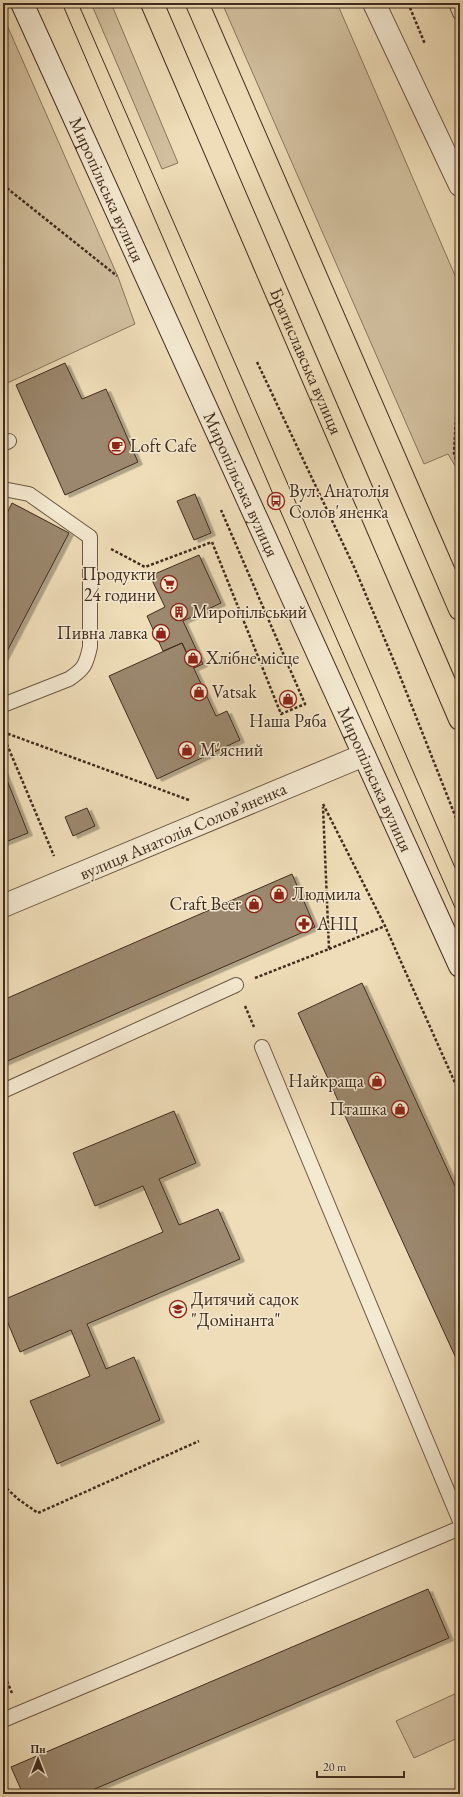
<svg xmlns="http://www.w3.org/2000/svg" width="463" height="1797" viewBox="0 0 463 1797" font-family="'EB Garamond',serif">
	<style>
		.green { fill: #d1bf9e; stroke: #8a765e }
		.building { fill: #9b886e; stroke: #422c1e; filter: url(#shadow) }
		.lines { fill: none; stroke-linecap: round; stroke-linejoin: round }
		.lane-casing { stroke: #6d5844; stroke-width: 16 }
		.street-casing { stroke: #6d5844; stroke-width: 24 }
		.secondary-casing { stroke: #422c1e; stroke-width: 24 }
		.primary-casing { stroke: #422c1e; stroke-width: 24 }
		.path { stroke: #422c1e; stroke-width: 2.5; stroke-dasharray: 3 2; stroke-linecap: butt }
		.lane { stroke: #f4e9d1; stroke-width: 14 }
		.street { stroke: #f4e9d1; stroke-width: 22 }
		.secondary { stroke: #f4e9d1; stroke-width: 22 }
		.primary { stroke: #eeddb8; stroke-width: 22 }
		.tram { stroke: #422c1e; stroke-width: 1 }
		.labels { text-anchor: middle; stroke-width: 3; stroke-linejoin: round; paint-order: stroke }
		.street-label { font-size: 18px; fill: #422c1e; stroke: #f4e9d1 }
		.poi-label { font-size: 18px; fill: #422c1e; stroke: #f4e9d1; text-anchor: start }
	</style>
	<defs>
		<filter id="shadow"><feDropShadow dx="4.5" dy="2.5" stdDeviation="0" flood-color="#0004"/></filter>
	</defs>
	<rect width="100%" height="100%" fill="#eeddb8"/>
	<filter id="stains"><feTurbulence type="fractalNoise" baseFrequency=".005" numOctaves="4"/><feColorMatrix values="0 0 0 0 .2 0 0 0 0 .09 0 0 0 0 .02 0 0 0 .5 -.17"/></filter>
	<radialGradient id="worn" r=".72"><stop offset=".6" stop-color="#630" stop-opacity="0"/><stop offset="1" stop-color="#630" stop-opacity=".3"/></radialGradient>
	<path class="green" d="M91,3H111L178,163L162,169Z
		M222,3H337L460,287V474L448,454L424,464Z
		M3,16L118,277L135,324L3,385Z
		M459,1692L460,1737L414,1758L396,1721Z"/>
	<path class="building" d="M65,363L82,399L106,389L138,462L65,495L16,385Z
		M195,494L211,533L194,540L177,501Z
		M12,503L69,533L3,659V521Z
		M199,555L221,603L183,621L203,664L194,668L182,643L163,651L147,616L165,607L150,576Z
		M182,643L216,716L227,711L240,740L157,779L109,676Z
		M3,770L28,833L3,843Z
		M87,808L95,826L73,836L65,817Z
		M292,874L315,927L3,1063V1000Z
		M362,983L460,1197V1367L298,1013Z
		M174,1111L196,1163L159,1179L179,1225L218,1209L240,1259L87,1324L106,1369L134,1357L160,1420L57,1464L30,1401L90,1376L71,1330L20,1352L3,1311V1300L163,1232L143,1186L95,1206L73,1153Z
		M428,1589L449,1638L83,1794H23L11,1767Z"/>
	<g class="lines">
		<g class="lane-casing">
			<path id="lane" d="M456,3L460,13
				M3,444L9,441
				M3,489L29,494L90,537V647C86,665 84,669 69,679L3,705
				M262,1047L460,1521
				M3,1091L236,985
				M3,1720L460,1528"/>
		</g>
		<g class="street-casing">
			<path id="street" d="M374,3L460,185
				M3,906L364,755"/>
		</g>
		<g class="secondary-casing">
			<g id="secondary">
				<path id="s1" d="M22,3L460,966"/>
			</g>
		</g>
		<g class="primary-casing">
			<g id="primary">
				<path id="s2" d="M152,3L460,719"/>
				<path d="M197,3L460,609"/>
			</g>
		</g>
		<path class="path" d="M408,3L425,44
			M3,185L117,276
			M460,347L454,453L460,472
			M257,362L355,569L396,666L460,828
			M111,549L145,567L212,542L281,714L305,704L221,510
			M3,732L189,800
			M3,735L54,856
			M323,804L385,926L460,1094
			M329,949L385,926
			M255,978L329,949L323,807
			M245,1006L254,1027
			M3,1485L18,1499L38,1513L199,1441
			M3,1672L12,1693"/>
		<use href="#lane" class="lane"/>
		<use href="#street" class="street"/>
		<use href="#secondary" class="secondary"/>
		<use href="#primary" class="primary"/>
		<path class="tram" d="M62,3L276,501L460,919
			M78,3L460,879"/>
	</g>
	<defs>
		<g id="cafe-ring" transform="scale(0.9)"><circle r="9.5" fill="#f4e9d1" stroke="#8f2418" stroke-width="1.5"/><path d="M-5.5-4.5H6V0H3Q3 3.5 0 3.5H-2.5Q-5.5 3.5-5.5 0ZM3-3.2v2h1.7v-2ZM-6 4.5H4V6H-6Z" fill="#8f2418"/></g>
		<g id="bus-ring" transform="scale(0.9)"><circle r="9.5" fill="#f4e9d1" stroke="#8f2418" stroke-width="1.5"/><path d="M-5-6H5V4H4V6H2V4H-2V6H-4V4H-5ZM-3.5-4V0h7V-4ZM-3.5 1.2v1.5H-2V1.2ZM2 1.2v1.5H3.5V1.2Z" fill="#8f2418"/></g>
		<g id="supermarket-ring" transform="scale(0.9)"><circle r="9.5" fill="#f4e9d1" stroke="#8f2418" stroke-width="1.5"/><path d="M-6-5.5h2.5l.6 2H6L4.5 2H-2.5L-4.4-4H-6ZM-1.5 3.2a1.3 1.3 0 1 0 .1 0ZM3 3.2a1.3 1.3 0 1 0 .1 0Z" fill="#8f2418"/></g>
		<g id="building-ring" transform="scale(0.9)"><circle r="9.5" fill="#f4e9d1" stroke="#8f2418" stroke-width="1.5"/><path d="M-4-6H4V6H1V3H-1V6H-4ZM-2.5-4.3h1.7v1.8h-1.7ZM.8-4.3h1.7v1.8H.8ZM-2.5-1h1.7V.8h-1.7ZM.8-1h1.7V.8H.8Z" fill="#8f2418"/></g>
		<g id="shop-ring" transform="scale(0.9)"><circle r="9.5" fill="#f4e9d1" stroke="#8f2418" stroke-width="1.5"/><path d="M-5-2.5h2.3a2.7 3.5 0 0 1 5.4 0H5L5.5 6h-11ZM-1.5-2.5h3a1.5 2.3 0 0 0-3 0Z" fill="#8f2418"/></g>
		<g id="pharmacy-ring" transform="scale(0.9)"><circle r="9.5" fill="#f4e9d1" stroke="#8f2418" stroke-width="1.5"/><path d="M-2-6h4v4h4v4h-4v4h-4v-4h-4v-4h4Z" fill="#8f2418"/></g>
		<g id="school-ring" transform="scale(0.9)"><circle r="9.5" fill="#f4e9d1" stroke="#8f2418" stroke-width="1.5"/><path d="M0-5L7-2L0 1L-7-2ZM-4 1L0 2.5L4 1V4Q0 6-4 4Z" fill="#8f2418"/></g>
	</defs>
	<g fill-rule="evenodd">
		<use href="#cafe-ring" x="117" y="446"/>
		<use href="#bus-ring" x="276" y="501"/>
		<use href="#supermarket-ring" x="169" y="584"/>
		<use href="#building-ring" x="179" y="612"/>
		<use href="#shop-ring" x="161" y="633"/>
		<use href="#shop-ring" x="193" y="658"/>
		<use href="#shop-ring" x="199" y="692"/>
		<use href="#shop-ring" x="288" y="699"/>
		<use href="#shop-ring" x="187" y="750"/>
		<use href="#shop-ring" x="279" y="894"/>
		<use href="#shop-ring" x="254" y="904"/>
		<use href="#pharmacy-ring" x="304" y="924"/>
		<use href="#shop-ring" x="377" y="1081"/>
		<use href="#shop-ring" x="400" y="1109"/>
		<use href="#school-ring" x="178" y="1309"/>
	</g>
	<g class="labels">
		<g class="street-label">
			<text dy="6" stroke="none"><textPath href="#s1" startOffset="205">Миропільська вулиця</textPath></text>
			<text dy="6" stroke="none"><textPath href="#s2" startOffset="390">Братиславська вулиця</textPath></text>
			<text dy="6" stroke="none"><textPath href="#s1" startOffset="529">Миропільська вулиця</textPath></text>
			<text dy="6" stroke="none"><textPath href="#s1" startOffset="853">Миропільська вулиця</textPath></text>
			<text transform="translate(183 831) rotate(-23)" y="6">вулиця Анатолія Соловʼяненка</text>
		</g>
		<g class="poi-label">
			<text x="130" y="452">Loft Cafe</text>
			<text x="289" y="497">Вул. Анатолія<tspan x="289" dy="21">Солов'яненка</tspan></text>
			<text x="156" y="580" text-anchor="end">Продукти<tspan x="156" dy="21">24 години</tspan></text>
			<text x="192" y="618">Миропільський</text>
			<text x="148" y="639" text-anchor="end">Пивна лавка</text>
			<text x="206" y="664">Хлібне місце</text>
			<text x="212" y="698">Vatsak</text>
			<text x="288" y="727" text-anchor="middle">Наша Ряба</text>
			<text x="200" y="756">М'ясний</text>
			<text x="292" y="900">Людмила</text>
			<text x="241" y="910" text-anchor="end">Craft Beer</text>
			<text x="317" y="930">АНЦ</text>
			<text x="364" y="1087" text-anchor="end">Найкраща</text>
			<text x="387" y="1115" text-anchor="end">Пташка</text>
			<text x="191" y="1305">Дитячий садок<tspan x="191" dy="21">"Домінанта"</tspan></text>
		</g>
	</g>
	<rect width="463" height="1797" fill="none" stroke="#eeddb8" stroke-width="16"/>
	<rect x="4" y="4" width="455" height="1789" fill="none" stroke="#422c1e" stroke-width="2"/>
	<rect x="8" y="8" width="447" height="1781" fill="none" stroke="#422c1e"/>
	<g transform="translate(38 1759)" stroke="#f4e9d1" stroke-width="3" paint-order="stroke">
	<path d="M0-3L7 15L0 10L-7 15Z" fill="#422c1e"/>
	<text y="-6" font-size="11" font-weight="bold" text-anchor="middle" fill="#422c1e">Пн</text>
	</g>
	<path d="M317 1771v6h87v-6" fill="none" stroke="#422c1e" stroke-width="2"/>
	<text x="323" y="1771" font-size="12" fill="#422c1e" stroke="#f4e9d1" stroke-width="3" paint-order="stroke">20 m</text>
	<rect width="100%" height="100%" filter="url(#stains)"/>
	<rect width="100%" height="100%" fill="url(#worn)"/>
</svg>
